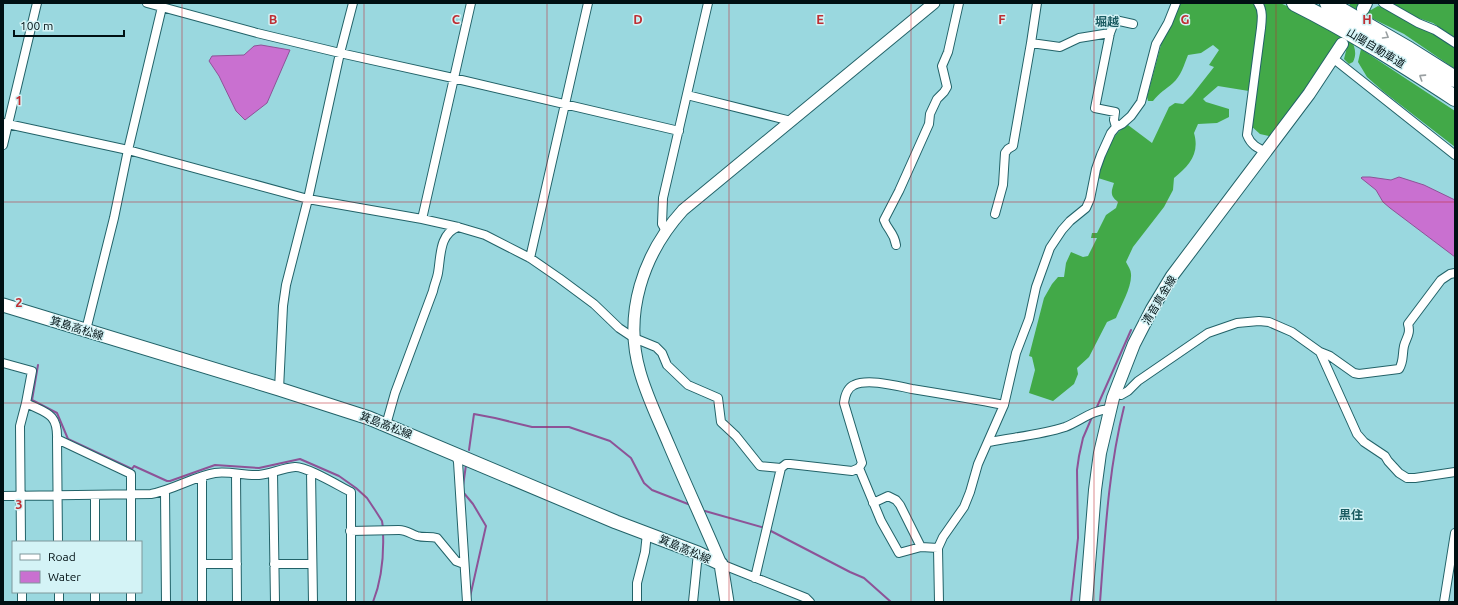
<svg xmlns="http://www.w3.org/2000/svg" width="1458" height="605" viewBox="0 0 1458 605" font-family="Ubuntu,'Noto Sans JP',sans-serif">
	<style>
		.forest { fill: #42a948 }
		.water { fill: #c970d0; stroke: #8d5397 }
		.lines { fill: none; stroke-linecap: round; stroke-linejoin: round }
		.stream { stroke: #8d5397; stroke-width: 2 }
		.minor-casing { stroke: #226268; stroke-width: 10 }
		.tertiary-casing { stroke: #226268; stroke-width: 13 }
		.secondary-casing { stroke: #226268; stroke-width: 14 }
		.primary-casing { stroke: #226268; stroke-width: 15 }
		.motorway-casing { stroke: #226268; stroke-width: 18 }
		.minor { stroke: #fff; stroke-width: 8 }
		.tertiary { stroke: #fff; stroke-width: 11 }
		.secondary { stroke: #fff; stroke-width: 12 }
		.primary { stroke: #fff; stroke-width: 13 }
		.motorway { stroke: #fff; stroke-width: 16 }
		.oneway { stroke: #999fa1 }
		.grid { fill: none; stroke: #be2e33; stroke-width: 1; stroke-opacity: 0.55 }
		.labels { text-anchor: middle; stroke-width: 3; stroke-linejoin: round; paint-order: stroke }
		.street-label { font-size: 11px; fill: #001013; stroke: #d4f3f6 }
		.neighbourhood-label { font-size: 12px; font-weight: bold; fill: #1a5b61; stroke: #d4f3f6 }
		.grid-label { font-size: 13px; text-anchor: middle; font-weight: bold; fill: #be2e33; stroke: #d4f3f6; stroke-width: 3; stroke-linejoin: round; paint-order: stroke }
	</style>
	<rect width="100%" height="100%" fill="#9ad8df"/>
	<path class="forest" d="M1180,3H1280L1305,14L1351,39C1355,47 1357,54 1353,62L1349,64L1344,59L1347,47L1337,41L1273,137L1260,134L1250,125L1255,92L1218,86L1203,99L1206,102L1229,109V117L1217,123L1198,124L1194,133C1200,154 1189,166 1174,178L1173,190L1164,207L1133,247L1126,262C1128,266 1131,270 1131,274C1132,287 1121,305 1116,318L1107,322L1089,357L1077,368L1078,374L1074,384L1053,401L1029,393L1035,370L1032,357L1029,356L1044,298L1052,284L1058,277H1064L1066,263L1071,252L1083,257L1088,256L1097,238H1091L1092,233H1097L1106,215L1116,208L1118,202C1110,196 1111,192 1114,183L1098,178C1104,157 1108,136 1128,125L1152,143L1169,107L1175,103L1183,104L1192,95L1214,67L1209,65L1219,50L1213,45L1201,53L1188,55C1184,65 1181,76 1173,83C1165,90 1160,92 1153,101H1148L1147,97L1162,41Z
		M1349,3H1361L1360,6L1371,10L1378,6L1387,9L1437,35L1455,48V69L1404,34L1351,8Z
		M1390,3H1455V38L1433,23L1412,16Z
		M1361,49L1455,111V147L1384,92L1367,77L1358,62Z"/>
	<path class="water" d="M261,45L290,50L267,103L245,120L236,111L219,76L209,61L212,56L244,55L254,46Z
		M1362,177H1370L1391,180L1399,177L1424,185L1455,200V257L1390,208L1383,202L1376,190L1361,178Z"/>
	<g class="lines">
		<path class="stream" d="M38,365L32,400L57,413L68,439L132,469L134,466L167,481H170L215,465L259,468L300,459L339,476L356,488L367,498L375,510L382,521L383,528
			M1096,409L1131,330
			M469,450L474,414L495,418L532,427H569L610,441L631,458L644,483L652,490L688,504
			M463,486L466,465
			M463,492L473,504L486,526L470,597
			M705,511L765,528
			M769,530L850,572L864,578L891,602
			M373,602C382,579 384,556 383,532
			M1071,602L1078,538L1077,470L1079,456L1083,438L1092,417
			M1100,602C1105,537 1108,471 1124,407"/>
		<g class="minor-casing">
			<path id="minor" d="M147,3L257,33L340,53L453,78L679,131
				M1258,3C1263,10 1262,19 1261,28L1247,135C1251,145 1257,148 1267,152
				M1383,3L1418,23L1435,30L1455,43
				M1031,43L1060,47L1079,38L1110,33
				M1334,59L1455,155
				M687,95L791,121
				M3,123L128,150L308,199L422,219L458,227L485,235L530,258L559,278L594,304L619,328L634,338L656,347L662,353L667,365L688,385L718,398L721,422L736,436L760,466L781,468L786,464H790L852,471L859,468L862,463L844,403C845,395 847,388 854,385C868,378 897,386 912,389C943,394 973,399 1004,405
				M1116,127L1114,120L1115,112L1095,108L1110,33L1115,20L1133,24
				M3,145L37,3
				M995,214L1003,185L1005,153L1008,149L1013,146L1031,43L1037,3
				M422,219L471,3
				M666,231L662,224L663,198L708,3
				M896,245C894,232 888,231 884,220L899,191L929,124L930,114L937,99L944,92L947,87L942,66L948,52L959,3
				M530,258L588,3
				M86,330L114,218L128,150L162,7
				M1320,352L1330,356L1354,373L1359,374L1399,369C1404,361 1402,355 1404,346C1406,338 1411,334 1408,324L1441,280L1450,274L1455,273
				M3,363L32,371L26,403C46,413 58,413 57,439L131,474V542
				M279,389L283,306L286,285L308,199L340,53L353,3
				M1115,393L1121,395L1128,391L1138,381L1208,333L1237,323L1259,321L1269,322L1292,332L1320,352L1357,434L1364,442L1385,456L1388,461L1399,473L1407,478H1415L1455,472
				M386,425L395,393L433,291C434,285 437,279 438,273C441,256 439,234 458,227
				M57,439L58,542
				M989,442C1014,437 1041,435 1065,427C1081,421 1091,410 1110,409
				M456,454L458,462L467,602
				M859,468L881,521L899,553L921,547L938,548
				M311,472L313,602
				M273,473L275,602
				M236,474L237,602
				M202,477V602
				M165,491L166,602
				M3,496L151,494C173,490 195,476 215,473C230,471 244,476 259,475C271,474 282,468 295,467C306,466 339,486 351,492V602
				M873,503L888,496L896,500L900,505L921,547
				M350,531L399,530C406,530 411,534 417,536C424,538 430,536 437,538L456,561L464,564
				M21,542L20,426L26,403
				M95,542V495
				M202,564H237
				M274,564H312
				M721,564L806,598L810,602
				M755,578L781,468
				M22,592V602
				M59,592V602
				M131,592V602
				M95,602V592
				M637,602V583L645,552L647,533
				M693,602L698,553
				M939,602L938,548L943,537L964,507L970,492L978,464L1004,405L1016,353L1029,319L1036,287L1050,248L1062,230L1070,221L1086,208L1090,199L1096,169L1101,155L1111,133L1116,127L1122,124L1131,116L1141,102L1156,44L1168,23L1176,3
				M1444,602L1455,533"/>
		</g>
		<g class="tertiary-casing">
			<path id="tertiary" d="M721,564C704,524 686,485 669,445C659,421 647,397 640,372C623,314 643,254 683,210L934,3"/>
		</g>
		<g class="secondary-casing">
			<path id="secondary" d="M1363,9L1366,3
				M1086,602L1095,490L1100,453L1113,398L1134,344L1152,309L1172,276L1309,94L1342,44"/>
		</g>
		<g class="primary-casing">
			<path id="primary" d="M3,305L279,389L369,418L616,522L698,553L721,564L727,602"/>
		</g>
		<g class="motorway-casing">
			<path id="motorway" d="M1295,3C1351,31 1403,64 1455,98
				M1328,3L1409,50L1455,79"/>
		</g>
		<use href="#minor" class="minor"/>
		<use href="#tertiary" class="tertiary"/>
		<use href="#secondary" class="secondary"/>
		<use href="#primary" class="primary"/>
		<use href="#motorway" class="motorway"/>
	</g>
	<defs><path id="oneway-chevron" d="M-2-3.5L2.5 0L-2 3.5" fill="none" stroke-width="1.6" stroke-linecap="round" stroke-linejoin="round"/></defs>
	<g class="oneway">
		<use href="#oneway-chevron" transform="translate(1386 36) rotate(31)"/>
		<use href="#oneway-chevron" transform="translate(1422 77) rotate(-147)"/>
	</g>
	<path class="grid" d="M182,3V602M364,3V602M547,3V602M729,3V602M911,3V602M1094,3V602M1276,3V602M3,202H1455M3,403H1455"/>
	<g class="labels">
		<g class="street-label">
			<text transform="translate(1376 48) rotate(31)" y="4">山陽自動車道</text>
			<text transform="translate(1159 300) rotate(-59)" y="4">清音真金線</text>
			<text transform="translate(77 328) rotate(17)" y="4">箕島高松線</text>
			<text transform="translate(386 425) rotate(21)" y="4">箕島高松線</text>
			<text transform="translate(685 549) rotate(23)" y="4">箕島高松線</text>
		</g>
		<g class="neighbourhood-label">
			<text x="1107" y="26">堀越</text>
			<text x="1351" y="519">黒住</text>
		</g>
	</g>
	<g class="grid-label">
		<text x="273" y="24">B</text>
		<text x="456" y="24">C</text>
		<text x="638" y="24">D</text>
		<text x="820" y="24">E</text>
		<text x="1002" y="24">F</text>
		<text x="1185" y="24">G</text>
		<text x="1367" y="24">H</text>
		<text x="19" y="105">1</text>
		<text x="19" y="307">2</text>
		<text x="19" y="509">3</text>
	</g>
	<rect width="1458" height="605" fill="none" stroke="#001013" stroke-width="8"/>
	<rect x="12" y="541" width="130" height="52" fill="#d4f3f6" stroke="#7f989b"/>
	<rect x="20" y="554" width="20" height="6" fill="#ffffff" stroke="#7f989b"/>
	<text x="48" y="561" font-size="12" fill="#001013">Road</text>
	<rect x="20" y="571" width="20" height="12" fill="#c970d0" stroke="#7f989b"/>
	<text x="48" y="581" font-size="12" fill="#001013">Water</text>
	<path d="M14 30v6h110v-6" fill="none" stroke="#001013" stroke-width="2"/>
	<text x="20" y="30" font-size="12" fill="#001013" stroke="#d4f3f6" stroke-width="3" paint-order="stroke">100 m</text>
</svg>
